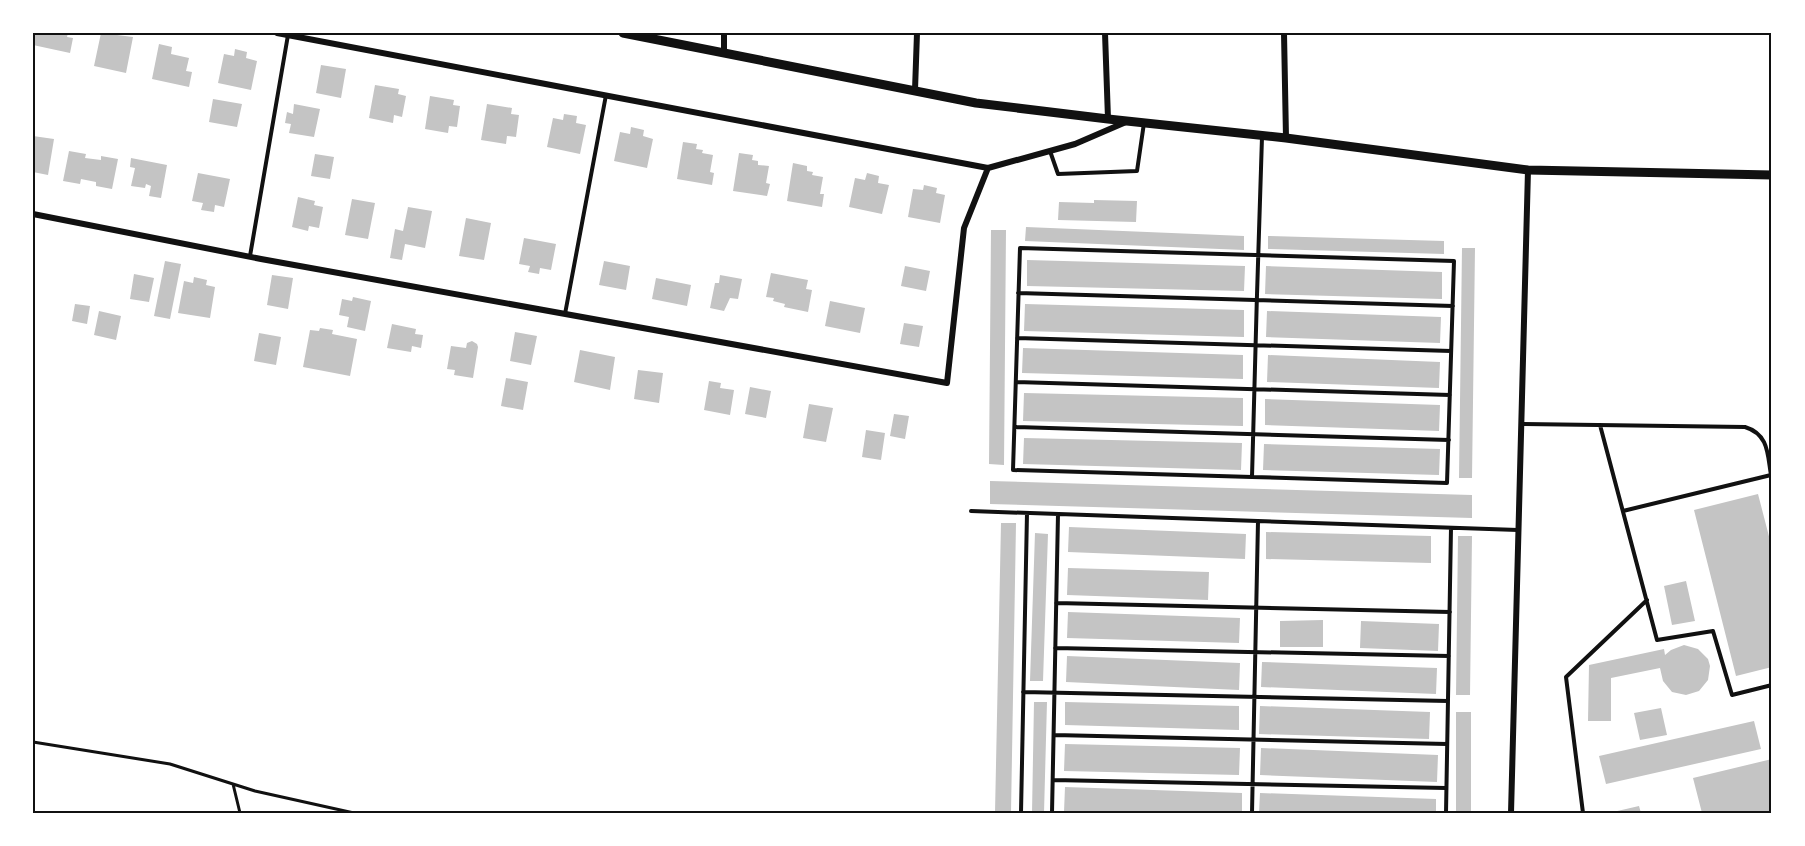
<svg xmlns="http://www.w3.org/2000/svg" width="1805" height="846" viewBox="0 0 1805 846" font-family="Literata,serif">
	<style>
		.building { fill: #c4c4c4 }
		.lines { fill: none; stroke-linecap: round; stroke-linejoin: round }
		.path { stroke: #111; stroke-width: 3 }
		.service { stroke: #111; stroke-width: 4 }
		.minor { stroke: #111; stroke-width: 6 }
		.tertiary { stroke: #111; stroke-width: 9 }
		.neatline { fill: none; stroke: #111; stroke-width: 2 }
	</style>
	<rect width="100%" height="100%" fill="#fff"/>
	<path class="building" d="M35,33H68L67,37L73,38L70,53L33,45Z
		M101,33L133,37L126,73L94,66Z
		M159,44L172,47L171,54L189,58L186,71L192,72L189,87L152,79Z
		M235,49L247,52L246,58L257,61L251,90L218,83L224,54L234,56Z
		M321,65L346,69L341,98L316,93Z
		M375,85L399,89L398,94L406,96L402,117L394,115L393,123L369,118Z
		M430,96L454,100L453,105L460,106L457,127L449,126L448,133L425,129Z
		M213,99L242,104L237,127L209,122Z
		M294,104L320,109L314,137L289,133L291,124L285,123L287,112L293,114Z
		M487,104L512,108L511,114L519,115L516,137L507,136L506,144L481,140Z
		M564,114L577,116L576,123L586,125L580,154L547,147L553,118L563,120Z
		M631,127L644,130L643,136L653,139L647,168L614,161L620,132L630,134Z
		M33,136L54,139L48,175L33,172Z
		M683,142L697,144L696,149L703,150L702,153L713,155L710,172L714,173L712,185L677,179Z
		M69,151L86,154L85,158L101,160V156L118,159L112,189L96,186V182L81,179L80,184L63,181Z
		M739,153L753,155L752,160L758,161V165L769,166L766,183L770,184L767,196L733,191Z
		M315,154L334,157L330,179L311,176Z
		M131,158L167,165L161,198L149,196L151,186L146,184L145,188L131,186L135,168L130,167Z
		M793,163L807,166V171L813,172L812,175L823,177L820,194H824L822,207L787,201Z
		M198,173L230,179L224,207L215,205L214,212L201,210L203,203L192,201Z
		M867,173L879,176L878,183L889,185L882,214L849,207L855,178L865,180Z
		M924,185L937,188L936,193L945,195L940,223L908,217L913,189L923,190Z
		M298,197L315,201L314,205L323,207L319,228L309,226L308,231L292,227Z
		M352,199L375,203L368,239L345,235Z
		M1094,200L1137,201L1136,222L1058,220L1059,202L1094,203Z
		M408,207L432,211L425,248L405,244L402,260L390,258L395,229L403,231Z
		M466,218L491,223L484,260L459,256Z
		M1026,227L1244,236V250L1025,241Z
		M991,230H1006L1004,465L989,464Z
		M1268,236L1444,241V254L1268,249Z
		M524,238L556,244L551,270L540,268L539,274L528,272L530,266L519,264Z
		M1462,248H1475L1472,478H1459Z
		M1027,260L1245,266L1244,291L1027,286Z
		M165,261L181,264L170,319L154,316Z
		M604,261L630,266L626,290L599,285Z
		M905,266L930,271L926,291L901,286Z
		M1266,266L1442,272V299L1265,294Z
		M771,273L808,280L806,289L812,290L808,312L784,307L785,304L773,301L774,298L766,297Z
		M134,274L154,278L149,302L130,299Z
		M272,275L293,278L288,309L267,305Z
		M720,275L742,279L738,299L730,298L724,311L710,308L715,283H719Z
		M194,277L207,280L206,285L215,287L210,318L178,313L184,281L193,283Z
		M656,278L691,285L687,306L652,299Z
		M353,297L371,301L365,331L347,327L349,317L339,315L342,299L352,301Z
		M830,301L865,308L860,333L825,326Z
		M75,304L90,306L87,324L72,321Z
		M1025,304L1244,310V337L1024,331Z
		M99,311L121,316L116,340L94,335Z
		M1267,311L1441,317L1440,343L1266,337Z
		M904,323L923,326L919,347L900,344Z
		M392,324L416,329L415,334L423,335L421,348L412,346L411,352L387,348Z
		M320,328L333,330L332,334L357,339L350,376L303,367L310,330L319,331Z
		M515,332L537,336L531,365L510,361Z
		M259,333L281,337L276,365L254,361Z
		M472,341L477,344L478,347L473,378L454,375L455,370L447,369L451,346L466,348L467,343Z
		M1023,348L1243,355V379L1022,373Z
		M580,350L615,357L610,390L574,382Z
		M1268,355L1440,362L1439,388L1267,382Z
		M638,370L663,373L659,403L634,399Z
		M506,378L528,382L523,410L501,406Z
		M709,381L721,383L720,388L734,390L730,415L704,410Z
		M750,387L771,391L766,418L745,414Z
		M1024,393L1243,398V426L1023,421Z
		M1265,399L1440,405L1439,431L1265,425Z
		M809,404L833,408L826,442L803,438Z
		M894,414L909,416L905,439L890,436Z
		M866,430L885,433L881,460L862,457Z
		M1024,438L1242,443L1241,470L1023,464Z
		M1264,444L1440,449L1439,475L1263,470Z
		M990,481L1472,495V518L990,504Z
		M1758,494L1772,548V667L1736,676L1694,510Z
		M1001,523H1016L1011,813H995Z
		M1069,527L1246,534L1245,559L1068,552Z
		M1266,532L1431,536V563L1266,559Z
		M1035,533L1048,534L1043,681H1030Z
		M1458,536H1472L1470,695H1456Z
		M1068,568L1209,572L1208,600L1067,595Z
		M1686,581L1695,621L1672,625L1664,586Z
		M1068,612L1240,618L1239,643L1067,638Z
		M1323,620V647H1280V621Z
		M1361,621L1439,624L1438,651L1360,648Z
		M1684,645L1698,649L1708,659L1710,666L1708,680L1699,691L1686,695L1672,692L1663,681L1660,668L1611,678V721H1588L1589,665L1664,649L1665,655L1671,650Z
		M1067,656L1240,663L1239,690L1066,682Z
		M1262,662L1437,668L1436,694L1261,687Z
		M1034,702H1047L1044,813H1032Z
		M1065,702L1239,706V730L1065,725Z
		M1260,706L1430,712L1429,739L1259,734Z
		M1661,708L1667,735L1640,740L1634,713Z
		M1456,712H1471V813H1456Z
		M1754,721L1761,749L1606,784L1599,756Z
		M1065,744L1240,748L1239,775L1064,771Z
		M1261,748L1438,755L1437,782L1260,775Z
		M1772,759V813H1702L1693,778Z
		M1065,787L1242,793V813L1064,812Z
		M1260,793L1436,799V813H1259Z
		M1639,806L1641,813H1613V812Z"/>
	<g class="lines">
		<path class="path" d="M33,742L170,764L255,791L354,813
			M233,784L240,813"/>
		<path class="service" d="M1050,151L1058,174L1137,171L1144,123
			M250,256L288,35
			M1018,293L1453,306
			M565,314L606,95
			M1017,338L1451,351
			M1016,382L1450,395
			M1522,424L1745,427C1771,435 1767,458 1772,480
			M1600,425L1657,640L1713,631L1732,695L1772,685
			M1015,427L1449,440
			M1252,477L1013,470L1020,248L1454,261L1447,483L1252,477C1255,364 1258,250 1262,137
			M971,511L1518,530
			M1623,511L1771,475
			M1056,603L1450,612
			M1055,648L1449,656
			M1023,692L1448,701
			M1054,735L1447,744
			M1053,780L1446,788
			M1021,813L1027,513
			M1052,813L1058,514
			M1252,813L1258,521
			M1446,813L1451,528
			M1583,813L1566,677L1647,600"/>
		<path class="minor" d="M277,33L988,168L1075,144L1126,122
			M1105,33L1108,119
			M1284,33L1286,138
			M724,52V33
			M915,90L917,33
			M33,214L261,259L947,383L964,228L988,168
			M1511,813L1528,170"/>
		<path class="tertiary" d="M623,33L976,103L1108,119L1286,138L1528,170L1772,175"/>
	</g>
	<rect width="1805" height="846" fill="none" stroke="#ffffff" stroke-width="69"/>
	<rect x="34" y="34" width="1736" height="778" class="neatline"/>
</svg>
